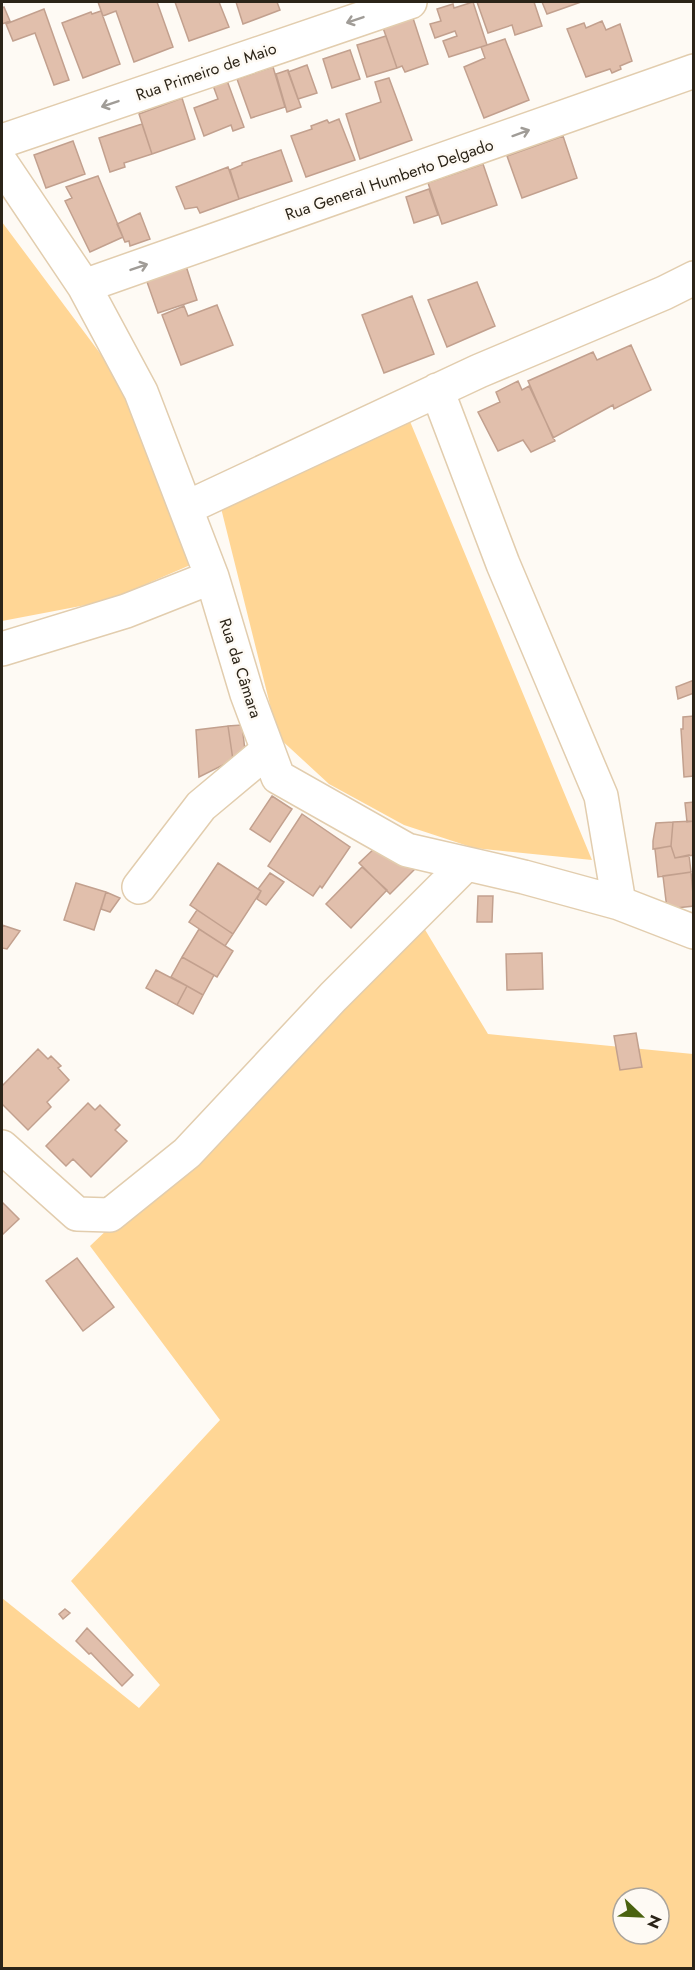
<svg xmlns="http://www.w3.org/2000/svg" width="695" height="1970" viewBox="0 0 695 1970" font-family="Jost,sans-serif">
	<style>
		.green { fill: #ffd695; fill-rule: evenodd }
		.building { fill: #e1bfac; stroke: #c2a08e; stroke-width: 1.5 }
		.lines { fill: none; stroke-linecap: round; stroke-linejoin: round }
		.minor-casing { stroke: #e2cdae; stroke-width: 36 }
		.minor { stroke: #fff; stroke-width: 33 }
		.oneway { stroke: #a09c97 }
		.labels { text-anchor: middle; stroke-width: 5; stroke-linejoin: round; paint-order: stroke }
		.street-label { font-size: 16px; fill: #2b2418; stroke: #fefaf4 }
	</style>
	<rect width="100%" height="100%" fill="#fefaf4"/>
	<path class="green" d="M2,222L126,388L195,563L107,601L2,621Z
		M409,419L592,860L474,848L404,825L329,784L278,737L221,508Z
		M424,928L488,1034L693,1054V1968H2V1598L139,1708L160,1685L71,1581L220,1420L90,1246ZM623,1898H659V1934H623Z"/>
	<path class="building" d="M98,2H157L173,47L134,62L116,11L103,16Z
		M175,2H219L229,27L189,41Z
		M236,2H277L280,10L243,24Z
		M473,2L487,45L449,57L443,41L457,36L455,31L435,38L430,24L441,21L437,9L453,4L454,8Z
		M477,2H534L542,26L515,35L512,25L488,33Z
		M542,2H581L547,14Z
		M4,7L10,21L2,24V8Z
		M44,9L69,80L54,85L35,33L13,41L6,24Z
		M101,11L120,64L83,78L62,23L91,12L92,14Z
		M411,12L428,64L405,72L402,66L397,68L381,22Z
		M602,21L606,30L620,24L632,61L620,66L621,69L612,73L610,69L586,77L567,29L584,23L586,28Z
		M386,36L397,68L367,77L357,45Z
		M505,39L529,100L484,118L464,67L485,58L481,47Z
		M350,50L360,79L332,88L323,59Z
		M307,65L317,93L298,99L288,72Z
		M273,67L285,107L251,118L237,79Z
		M288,70L301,107L287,112L276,74Z
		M225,75L244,127L233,131L231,125L204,136L194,108L218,99L211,80Z
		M389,78L412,140L360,159L346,114L381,102L375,82Z
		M182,98L195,139L152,154L139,114Z
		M339,119L355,160L306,177L291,136L312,129L311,126L327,120L329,123Z
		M142,124L152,154L124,163L125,167L110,172L99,138Z
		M563,136L577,178L522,198L507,156Z
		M73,141L85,174L46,188L34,155Z
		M281,150L292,181L239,199L230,170L242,165V163Z
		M483,164L497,205L442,224L428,183Z
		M228,167L239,199L200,213L197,207L185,209L176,187Z
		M98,176L123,237L90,252L65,201L72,198L66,187Z
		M429,189L438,215L414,223L406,197Z
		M140,213L150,239L130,246L129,241L125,242L117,224Z
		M186,266L197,300L158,313L146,279Z
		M477,282L495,326L447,347L428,300Z
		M412,296L434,354L384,373L362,315Z
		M217,305L233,345L181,365L162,315L184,306L188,316Z
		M631,345L651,390L614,409L613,405L553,438L528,381L593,352L597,360Z
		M518,381L522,390L529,386L555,441L531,452L523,440L498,451L478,412L500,402L496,392Z
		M694,680V693L678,699L676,687Z
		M694,716V776L684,777L681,729H683V717Z
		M242,725L246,759L233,760L228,726Z
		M228,726L233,760L199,777L196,730Z
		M272,796L292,809L270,842L250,829Z
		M694,802V821L687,822L685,803Z
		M302,814L350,847L322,888L320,886L313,896L268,866Z
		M694,821V855L675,858L671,846L673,822Z
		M673,822L671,846L653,849V841L656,823Z
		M671,846L675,858L689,855L691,872L658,877L655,849Z
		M376,847L415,869L390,894L359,863Z
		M218,863L261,891L233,934L190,905Z
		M362,867L387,890L351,928L326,904Z
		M691,872L694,906L667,909L663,876Z
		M270,873L284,882L266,905L257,899L261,891L258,889Z
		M76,883L106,892L94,930L64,920Z
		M106,892L120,898L110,912L101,909Z
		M478,896H493L492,922H477Z
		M197,910L233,934L225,946L189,922Z
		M2,925L20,931L7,949L2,948Z
		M199,929L233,951L217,977L182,957Z
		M542,953L543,989L507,990L506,954Z
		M182,957L214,975L203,995L171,977Z
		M156,970L187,986L177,1005L146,988Z
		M187,986L203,995L193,1014L177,1005Z
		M636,1033L642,1067L620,1070L614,1036Z
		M38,1049L48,1059L51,1056L61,1066L58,1068L69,1080L47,1102L51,1107L28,1130L2,1104V1086Z
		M88,1103L95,1110L100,1105L120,1125L115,1130L127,1141L91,1177L73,1159L66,1166L46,1146Z
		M3,1203L19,1219L2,1235V1205Z
		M77,1258L114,1307L83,1331L46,1281Z
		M65,1609L70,1613L63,1619L59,1614Z
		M87,1628L133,1675L122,1686L91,1653L89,1654L76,1641Z"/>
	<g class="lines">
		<g class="minor-casing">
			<path id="minor" d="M2,141L410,2
				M2,164L84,286L141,392L212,577L247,694L278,777L407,850L524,877L619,903L694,932
				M84,286L694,71
				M437,390L503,564L601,796L619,903
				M186,508L479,371L664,293L694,278
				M2,649L126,611L212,577
				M139,887L201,806L268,750
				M2,1147L77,1214L110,1215L187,1153L333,997L466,864"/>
		</g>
		<use href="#minor" class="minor"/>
	</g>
	<defs><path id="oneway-shaft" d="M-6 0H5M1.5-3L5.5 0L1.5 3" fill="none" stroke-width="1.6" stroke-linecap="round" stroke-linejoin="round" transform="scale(1.5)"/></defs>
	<g class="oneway">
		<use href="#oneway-shaft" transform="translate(355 20) rotate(161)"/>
		<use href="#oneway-shaft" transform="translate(110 104) rotate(161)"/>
		<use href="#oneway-shaft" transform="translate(521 133) rotate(-20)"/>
		<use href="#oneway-shaft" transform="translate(139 267) rotate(-19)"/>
	</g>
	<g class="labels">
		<g class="street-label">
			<text transform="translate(206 71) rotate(-19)" y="6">Rua Primeiro de Maio</text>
			<text transform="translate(389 179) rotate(-19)" y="6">Rua General Humberto Delgado</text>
			<text transform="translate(241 668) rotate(72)" y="6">Rua da Câmara</text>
		</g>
	</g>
	<rect width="695" height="1970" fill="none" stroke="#2b2418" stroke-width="6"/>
	<g transform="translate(641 1916) rotate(113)"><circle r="28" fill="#fefaf4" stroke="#aaa49c" stroke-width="1.5"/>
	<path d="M0-4.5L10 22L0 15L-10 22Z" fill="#4a620f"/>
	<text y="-9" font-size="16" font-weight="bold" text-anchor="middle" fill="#2b2418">N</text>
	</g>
</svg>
